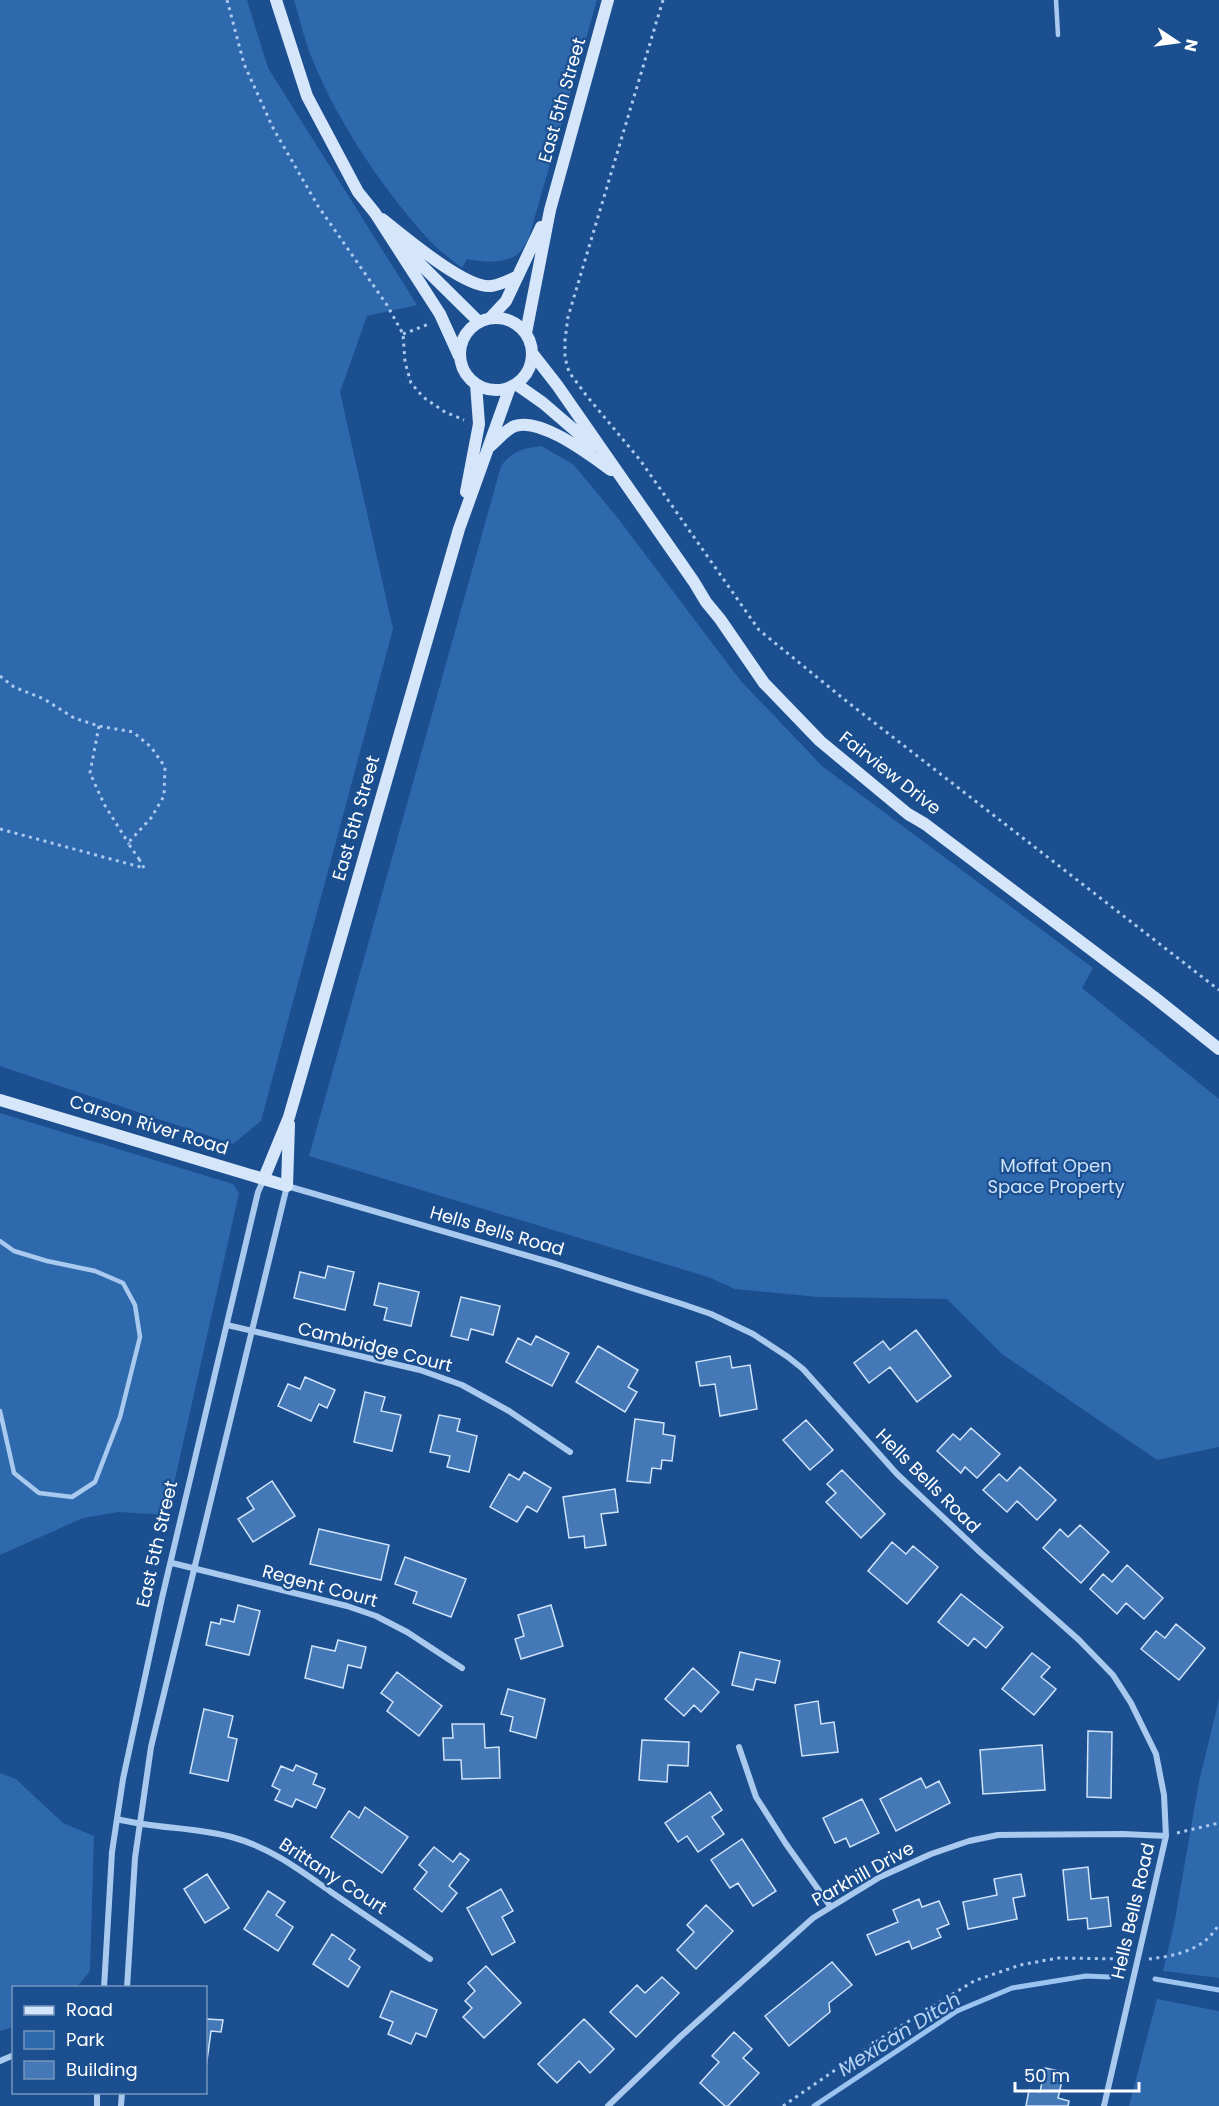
<svg xmlns="http://www.w3.org/2000/svg" width="1219" height="2106" viewBox="0 0 1219 2106" font-family="Poppins,sans-serif">
	<style>
		.green { fill: #2e69ad }
		.lines { fill: none; stroke-linecap: round; stroke-linejoin: round }
		.stream { stroke: #9cc4f0; stroke-width: 5 }
		.building { fill: #4478b7; stroke: #cfe3fa; stroke-width: 1.5 }
		.path { stroke: #a9c9ee; stroke-width: 3; stroke-dasharray: 3 4.5; stroke-linecap: butt }
		.lane { stroke: #a9c9ee; stroke-width: 4.5 }
		.street { stroke: #a9c9ee; stroke-width: 6 }
		.secondary { stroke: #d6e6fa; stroke-width: 12 }
		.labels { text-anchor: middle; stroke-width: 4.5; stroke-linejoin: round; paint-order: stroke }
		.street-label { font-size: 18px; fill: #fff; stroke: #1b4f8f }
		.park-label { font-size: 18px; fill: #cfe3fa; stroke: #1b4f8f }
		.water-label { font-size: 20px; font-style: italic; fill: #b5d3f5; stroke: #1b4f8f }
	</style>
	<rect width="100%" height="100%" fill="#1b4f8f"/>
	<path class="green" d="M0,0H247L268,68L417,305L367,316L340,392L393,629L261,1121L233,1144L0,1066Z
		M294,0H597L529,237C526,243 522,252 515,256C501,264 482,262 467,259L462,268C451,259 439,251 430,241C384,191 339,124 313,61C305,42 300,20 294,0Z
		M541,446L573,464L617,517L740,680L822,766L1093,968L1082,988L1219,1099V1447L1157,1460L1002,1354L947,1299L818,1297L735,1289L708,1277L309,1156L501,466C511,452 523,448 541,446Z
		M0,1113L233,1184L239,1193L167,1515L119,1512L83,1518L0,1555Z
		M1219,1699V1978L1163,1971L1174,1925L1199,1782Z
		M0,1773L16,1779L63,1823L94,1836L90,1971L77,1987L14,1988L13,2027L0,2031Z
		M1157,1999L1219,2011V2106H1129Z"/>
	<g class="lines">
		<path class="stream" d="M1155,1979L1219,1990
			M814,2106L957,2011L1012,1988L1086,1976L1109,1977"/>
	</g>
	<path class="building" d="M328,1266L354,1272L345,1310L294,1298L300,1272L325,1278Z
		M379,1283L419,1292L411,1326L384,1320L387,1308L374,1305Z
		M461,1297L500,1306L493,1335L471,1329L468,1340L451,1336Z
		M916,1330L951,1376L917,1402L890,1367L869,1383L854,1363L883,1341L890,1350Z
		M536,1336L569,1353L552,1386L506,1362L518,1338L531,1345Z
		M598,1346L638,1370L628,1387L637,1392L625,1412L576,1382Z
		M730,1356L732,1368L750,1365L757,1409L720,1416L715,1384L700,1386L696,1362Z
		M305,1377L335,1390L327,1408L319,1404L311,1421L278,1406L288,1384L300,1389Z
		M365,1392L385,1397L381,1411L401,1415L392,1451L354,1442Z
		M439,1415L460,1419L457,1431L477,1436L469,1472L447,1467L450,1456L430,1452Z
		M635,1419L664,1423L663,1434L675,1436L672,1461L662,1460L661,1469L652,1468L650,1483L627,1481Z
		M806,1420L833,1450L810,1470L783,1440Z
		M971,1428L1000,1454L977,1478L965,1467L961,1473L937,1451L953,1434L960,1440Z
		M1020,1467L1056,1500L1037,1520L1017,1501L1007,1512L983,1490L999,1474L1007,1481Z
		M842,1470L885,1514L861,1538L826,1502L836,1493L827,1484Z
		M524,1472L551,1488L537,1512L527,1506L517,1522L490,1507L509,1474L519,1480Z
		M272,1481L295,1516L253,1542L238,1519L254,1509L247,1498Z
		M615,1489L618,1512L601,1514L606,1545L585,1548L584,1536L569,1538L563,1497Z
		M1080,1525L1109,1552L1081,1583L1043,1548L1060,1529L1068,1537Z
		M319,1529L389,1545L381,1580L310,1564Z
		M892,1542L906,1554L913,1546L938,1567L907,1604L868,1571Z
		M405,1557L466,1579L451,1617L413,1603L417,1592L395,1584Z
		M1127,1565L1163,1598L1144,1619L1126,1603L1117,1614L1090,1589L1103,1574L1112,1582Z
		M961,1594L1003,1627L986,1648L974,1638L968,1646L938,1622Z
		M238,1605L260,1611L249,1655L206,1645L211,1622L220,1624L221,1619L234,1622Z
		M551,1605L563,1646L521,1659L515,1639L524,1636L518,1615Z
		M1176,1624L1205,1648L1179,1680L1141,1649L1156,1631L1165,1638Z
		M338,1640L366,1647L361,1668L348,1665L343,1688L305,1678L312,1646L335,1651Z
		M740,1652L780,1661L775,1683L756,1679L753,1690L732,1685Z
		M1032,1653L1050,1667L1041,1677L1056,1689L1034,1715L1002,1689Z
		M693,1668L719,1692L701,1712L694,1705L684,1716L665,1699Z
		M397,1672L442,1706L419,1736L387,1711L393,1702L381,1693Z
		M508,1689L545,1699L536,1738L510,1731L513,1717L501,1714Z
		M818,1701L821,1724L834,1722L838,1752L802,1756L795,1705Z
		M204,1709L233,1716L228,1737L237,1739L228,1781L190,1773Z
		M452,1724H484L485,1748L499,1747L500,1778L462,1779L461,1760H444L443,1738H453Z
		M1088,1731L1112,1732L1111,1798L1087,1797Z
		M642,1740L689,1742L688,1766L668,1765L667,1782L639,1780Z
		M1042,1745L1045,1790L983,1794L980,1750Z
		M296,1765L317,1774L313,1784L325,1789L316,1808L296,1799L292,1807L275,1800L280,1790L272,1786L281,1766L293,1771Z
		M921,1778L926,1788L939,1781L950,1803L896,1831L880,1799Z
		M710,1792L722,1810L712,1817L724,1834L698,1852L687,1836L678,1842L665,1823Z
		M862,1799L879,1833L850,1847L846,1838L835,1843L823,1818Z
		M365,1807L408,1837L382,1873L331,1837L349,1811L359,1818Z
		M742,1839L776,1891L753,1906L738,1883L730,1888L711,1860Z
		M434,1847L453,1862L460,1853L469,1860L449,1886L457,1893L442,1912L414,1889L427,1872L419,1865Z
		M1088,1867L1091,1899L1108,1897L1111,1926L1088,1929L1087,1918L1068,1920L1063,1870Z
		M207,1874L229,1908L205,1923L184,1889Z
		M1021,1874L1025,1896L1013,1898L1017,1919L968,1929L963,1902L997,1895L994,1879Z
		M501,1889L513,1911L502,1917L515,1942L492,1955L467,1908Z
		M268,1891L285,1902L276,1915L293,1927L278,1951L244,1929Z
		M919,1899L922,1907L939,1901L949,1924L937,1929L941,1937L912,1949L909,1941L876,1955L867,1935L898,1922L893,1910Z
		M706,1905L733,1931L696,1969L677,1950L694,1932L687,1925Z
		M332,1934L355,1950L349,1959L360,1967L348,1987L313,1964Z
		M832,1962L852,1985L829,2003L830,2012L789,2046L765,2016Z
		M486,1966L521,2003L484,2038L463,2017L472,2008L465,2001L475,1991L468,1983Z
		M662,1977L679,1993L636,2037L610,2012L637,1985L645,1993Z
		M391,1991L437,2010L426,2037L416,2033L411,2044L388,2034L393,2022L380,2017Z
		M206,2019L223,2020L221,2032L211,2031L206,2068Z
		M584,2019L614,2049L590,2073L579,2061L557,2083L538,2064Z
		M734,2032L752,2049L743,2058L759,2073L728,2106H725L700,2083L719,2062L712,2056Z
		M1045,2068L1064,2072L1058,2098L1069,2101L1068,2106H1026L1029,2090L1040,2092Z"/>
	<g class="lines">
		<path class="path" d="M227,0L244,64L273,128L318,206L387,305L403,334L405,362L411,383L423,397L445,412L464,420
			M663,0L568,317L565,340V358L569,372L586,395L640,460L759,630L845,700L1219,990
			M403,334L429,324
			M0,676L14,687L44,699L74,718L99,726L133,732L151,747L165,767L164,796L151,818L128,843L139,859
			M99,726L90,773L104,804L129,844
			M0,829L144,868
			M139,859L144,868
			M1177,1833L1219,1823
			M1149,1959C1175,1956 1205,1950 1219,1924
			M783,2106L883,2037L974,1981L1020,1965L1058,1958L1127,1959"/>
		<path class="lane" d="M1056,0L1058,35
			M0,1241L14,1251L47,1261L95,1271L123,1283L135,1305L140,1337L120,1417L95,1482L72,1497L39,1493L14,1473L0,1411"/>
		<path class="street" d="M227,1325L420,1370L462,1385L509,1411L570,1452
			M172,1563L347,1606L376,1616L407,1632L462,1668
			M739,1747L756,1797L786,1844L830,1906
			M117,1819C156,1829 197,1827 235,1838C271,1848 301,1871 331,1892C364,1914 397,1937 430,1959
			M104,1988L112,1852L123,1779L162,1598L258,1192L264,1179
			M127,1988L135,1858L151,1747L287,1186L556,1264L682,1304L711,1314L753,1334L788,1357L803,1369L897,1474L981,1553L1079,1640L1113,1675L1131,1703L1156,1754L1164,1795L1166,1836L1104,2106
			M0,2061L14,2055
			M97,2106V2092
			M121,2106L122,2092
			M608,2106L680,2037L813,1918L880,1877L931,1854L969,1841L998,1835L1123,1834L1166,1836"/>
		<path class="secondary" d="M276,0L307,96L358,192L375,213L440,314L459,356
			M382,219C403,235 465,289 491,286C500,285 510,280 518,276
			M403,247L478,321
			M491,317L506,301L541,227
			M460 354a36 36 0 1 1 72 0a36 36 0 1 1-72 0Z
			M526,333L550,210L608,0
			M532,353L557,385L694,582L706,602L720,619L764,683L820,741L908,814L925,824L1154,997L1219,1049
			M516,384L543,403L593,446
			M489,447C497,441 506,429 515,426C541,417 591,456 611,470
			M466,492L479,424L476,384
			M0,1100L287,1186L289,1124
			M264,1178L289,1117L459,529L510,387"/>
	</g>
	<g class="labels">
		<g class="street-label">
			<text transform="translate(562 100) rotate(-74)" y="6">East 5th Street</text>
			<text transform="translate(890 773) rotate(38)" y="6">Fairview Drive</text>
			<text transform="translate(356 818) rotate(-74)" y="6">East 5th Street</text>
			<text transform="translate(149 1125) rotate(17)" y="6">Carson River Road</text>
			<text transform="translate(497 1231) rotate(16)" y="6">Hells Bells Road</text>
			<text transform="translate(375 1347) rotate(14)" y="6">Cambridge Court</text>
			<text transform="translate(928 1481) rotate(45)" y="6">Hells Bells Road</text>
			<text transform="translate(157 1544) rotate(-77)" y="6">East 5th Street</text>
			<text transform="translate(320 1586) rotate(15)" y="6">Regent Court</text>
			<text transform="translate(863 1874) rotate(-29)" y="6">Parkhill Drive</text>
			<text transform="translate(333 1876) rotate(33)" y="6">Brittany Court</text>
			<text transform="translate(1133 1911) rotate(-77)" y="6">Hells Bells Road</text>
		</g>
		<g class="park-label">
			<text x="1056" y="1172">Moffat Open<tspan x="1056" dy="21">Space Property</tspan></text>
		</g>
		<g class="water-label">
			<text transform="translate(899 2034) rotate(-32)" y="7">Mexican Ditch</text>
		</g>
	</g>
	<rect x="12" y="1986" width="195" height="108" fill="#1b4f8f" stroke="#7695bc" stroke-width="1.5"/>
	<rect x="24" y="2006" width="30" height="9" fill="#d6e6fa" stroke="#7695bc" stroke-width="1.5"/>
	<text x="66" y="2016" font-size="18" fill="#ffffff">Road</text>
	<rect x="24" y="2031" width="30" height="18" fill="#2e69ad" stroke="#7695bc" stroke-width="1.5"/>
	<text x="66" y="2046" font-size="18" fill="#ffffff">Park</text>
	<rect x="24" y="2061" width="30" height="18" fill="#4478b7" stroke="#7695bc" stroke-width="1.5"/>
	<text x="66" y="2076" font-size="18" fill="#ffffff">Building</text>
	<g transform="translate(1177 42) rotate(103)" stroke="#1b4f8f" stroke-width="4.5" paint-order="stroke">
	<path d="M0-4.5L10 22L0 15L-10 22Z" fill="#ffffff"/>
	<text y="-9" font-size="16" font-weight="bold" text-anchor="middle" fill="#ffffff">N</text>
	</g>
	<path d="M1015 2082v9h124v-9" fill="none" stroke="#ffffff" stroke-width="3"/>
	<text x="1024" y="2082" font-size="18" fill="#ffffff" stroke="#1b4f8f" stroke-width="4.5" paint-order="stroke">50 m</text>
</svg>
